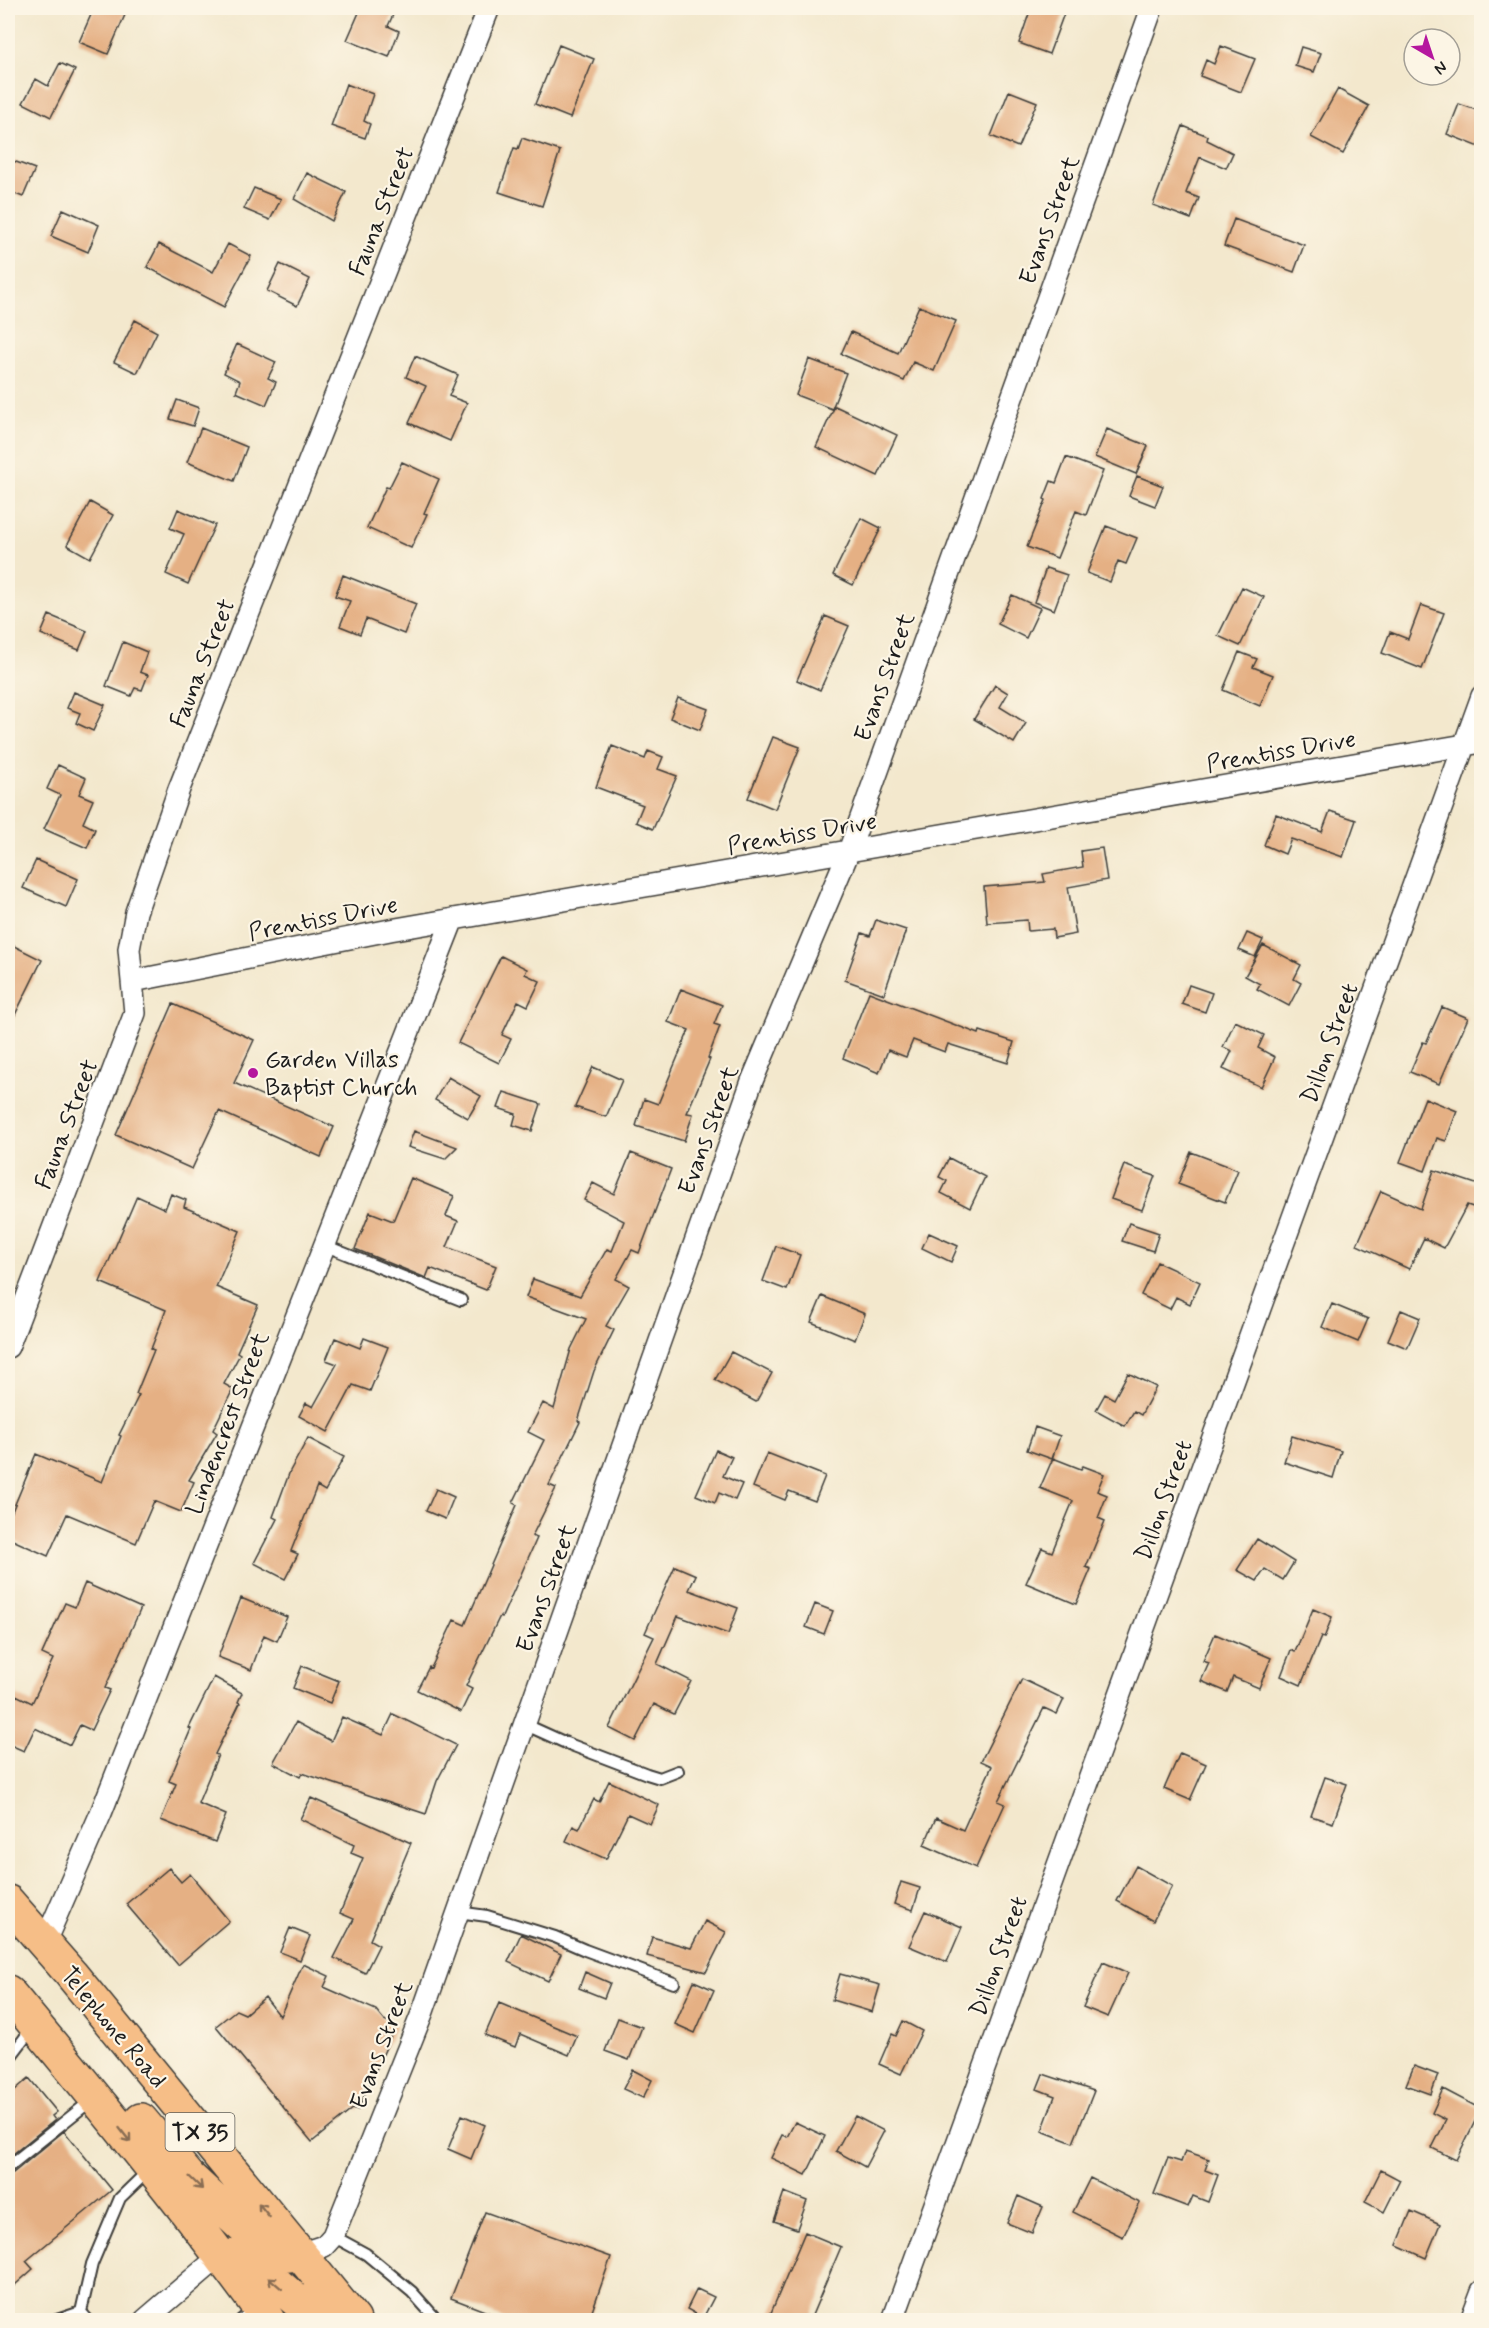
<svg xmlns="http://www.w3.org/2000/svg" width="1489" height="2328" viewBox="0 0 1489 2328" font-family="Mynerve,sans-serif">
	<style>
		.building { fill: #e5b084 }
		.lines { fill: none; stroke-linecap: round; stroke-linejoin: round }
		.service-casing { stroke: #3c3b37; stroke-width: 14 }
		.minor-casing { stroke: #3c3b37; stroke-width: 24 }
		.primary-casing { stroke: #3c3b37; stroke-width: 36 }
		.service { stroke: #fff; stroke-width: 10 }
		.minor { stroke: #fff; stroke-width: 21 }
		.primary { stroke: #f6be87; stroke-width: 33 }
		.oneway { stroke: #896d52 }
		.poi-dot { fill: #b5179e; stroke: #fcf5e5; stroke-width: 2 }
		.labels { text-anchor: middle; stroke-width: 4.5; stroke-linejoin: round; paint-order: stroke }
		.shield { fill: #fcf5e5; stroke: #5f5d58; stroke-width: 1.5 }
		.shield-label { font-size: 22px; font-weight: bold; fill: #1c1c1c }
		.street-label { font-size: 24px; fill: #1c1c1c; stroke: #fcf5e5 }
		.poi-label { font-size: 24px; fill: #1c1c1c; stroke: #fcf5e5; text-anchor: start }
	</style>
	<rect width="100%" height="100%" fill="#fcf5e5"/>
	<filter id="ink" filterUnits="userSpaceOnUse"><feTurbulence type="fractalNoise" baseFrequency=".0167" numOctaves="2"/><feDisplacementMap in="SourceGraphic" scale="12" xChannelSelector="R" yChannelSelector="G"/><feConvolveMatrix kernelMatrix="1 2 1 2 8 2 1 2 1" color-interpolation-filters="sRGB"/></filter>
	<filter id="wash" filterUnits="userSpaceOnUse"><feTurbulence type="fractalNoise" baseFrequency=".008" numOctaves="4" result="noise"/><feDisplacementMap in="SourceGraphic" scale="24" xChannelSelector="R" yChannelSelector="G"/><feGaussianBlur stdDeviation="1.35" result="paint"/><feColorMatrix in="noise" values="0 0 0 0 0 0 0 0 0 0 0 0 0 0 0 0 0 1.4 0 .05"/><feComposite in="paint" operator="in"/></filter>
	<g filter="url(#wash)">
		<rect width="100%" height="100%" fill="#f3e8cd"/>
		<g id="blocks">
			<path class="building" d="M94,8H128L108,54L79,42Z
				M361,8H396L388,26L399,31L389,57L347,40Z
				M1031,8H1066L1049,54L1019,43Z
				M559,45L594,59L570,118L535,104Z
				M1221,46L1255,59L1241,92L1200,76L1206,60L1214,64Z
				M1301,47L1321,53L1314,72L1295,66Z
				M60,63L75,70L51,117L23,103L36,79L48,86Z
				M346,84L373,94L364,121L370,124L365,138L331,126Z
				M1338,89L1369,106L1343,154L1311,137Z
				M1009,91L1037,102L1018,147L991,136Z
				M1459,104L1482,112V148L1447,134Z
				M1183,126L1208,136L1207,140L1233,153L1226,168L1200,157L1186,193L1199,198L1191,219L1153,205Z
				M522,138L560,151L542,206L499,192L514,148L518,149Z
				M8,159L35,169L23,197L8,191Z
				M307,173L346,192L332,221L294,199Z
				M254,188L281,199L270,220L244,209Z
				M63,209L99,225L88,252L51,236Z
				M1234,219L1304,245L1294,272L1224,246Z
				M159,244L213,272L228,244L251,256L224,307L147,267Z
				M280,264L310,279L297,306L267,291Z
				M919,306L956,321L934,371L913,362L904,381L841,354L851,332L898,353Z
				M135,320L157,332L137,373L114,362Z
				M237,344L276,362L268,378L276,382L266,405L236,392L240,381L224,373Z
				M415,356L458,375L449,396L467,403L450,441L409,423L426,386L406,377Z
				M809,359L846,373L832,409L796,395Z
				M177,400L199,408L193,426L170,419Z
				M835,406L897,435L878,476L816,447Z
				M201,428L247,447L234,481L187,462Z
				M1107,429L1148,446L1136,474L1095,457Z
				M1066,457L1103,471L1086,515L1076,511L1057,558L1027,547L1046,500L1044,499L1051,481L1056,483Z
				M402,462L439,479L424,513L427,514L411,548L367,528L386,487L389,488Z
				M1137,476L1163,486L1155,506L1129,496Z
				M90,502L113,515L90,558L67,545Z
				M178,509L215,525L188,584L166,574L184,534L170,528Z
				M861,518L881,528L853,585L833,575Z
				M1106,526L1137,538L1126,564L1118,561L1110,582L1087,573Z
				M1046,568L1067,575L1054,610L1034,602Z
				M343,575L416,604L404,634L366,619L360,634L340,626L350,601L335,596Z
				M1242,587L1264,597L1240,646L1218,636Z
				M1012,595L1040,608L1026,638L998,624Z
				M1421,605L1444,613L1422,669L1382,653L1390,632L1408,639Z
				M49,615L87,631L79,650L41,634Z
				M825,616L849,626L820,690L797,680Z
				M123,642L147,652L140,672L148,675L142,690L135,688L131,696L106,686Z
				M1239,652L1257,659L1253,667L1273,675L1260,706L1223,690Z
				M995,685L1008,693L1000,707L1026,723L1014,743L974,719Z
				M74,692L105,705L93,731L76,723L80,713L67,708Z
				M678,698L708,709L700,730L670,718Z
				M773,737L800,747L775,809L748,798Z
				M612,746L645,759L648,751L663,757L658,769L677,776L653,829L636,822L643,805L596,787Z
				M58,765L86,778L79,794L93,800L83,823L95,829L87,848L44,829L60,795L47,789Z
				M1330,811L1356,820L1343,857L1291,839L1285,854L1264,845L1276,814L1322,832Z
				M1102,848L1107,880L1068,887L1076,934L1054,938L1053,929L1028,931L1027,920L987,923L984,887L1045,882L1043,874L1083,867L1081,851Z
				M36,860L78,879L66,907L23,888Z
				M876,920L906,930L884,994L845,980L862,933L870,936Z
				M1247,933L1263,940L1255,957L1239,950Z
				M8,943L42,960L8,1029Z
				M1263,945L1301,965L1294,979L1301,983L1289,1006L1257,989L1260,984L1245,976Z
				M501,956L527,969L525,974L540,981L528,1006L518,1001L502,1035L511,1039L499,1063L458,1043Z
				M1189,985L1212,993L1205,1012L1182,1004Z
				M681,989L722,1005L714,1024L720,1026L708,1058L710,1059L687,1113L693,1114L684,1141L636,1126L644,1099L658,1104L689,1030L668,1022Z
				M869,992L979,1034L980,1031L1014,1042L1008,1063L948,1044L945,1052L913,1040L906,1057L888,1050L879,1073L843,1058Z
				M173,1004L254,1040L234,1083L334,1127L321,1157L219,1111L192,1169L116,1135Z
				M1442,1007L1468,1018L1439,1084L1410,1072L1423,1042L1426,1043Z
				M1235,1021L1264,1035L1258,1048L1275,1057L1261,1087L1223,1069L1232,1051L1223,1047Z
				M593,1067L622,1080L606,1117L575,1107Z
				M448,1077L481,1096L468,1118L435,1100Z
				M504,1092L541,1104L532,1131L513,1125L516,1114L498,1108Z
				M1425,1098L1457,1111L1446,1141L1437,1138L1425,1171L1400,1162Z
				M414,1131L457,1147L445,1159L408,1147Z
				M1191,1152L1238,1170L1225,1202L1178,1184Z
				M631,1153L671,1169L639,1253L632,1250L616,1279L629,1286L606,1326L614,1330L594,1371L578,1421L580,1422L549,1485L556,1488L532,1536L537,1538L502,1617L500,1616L466,1686L472,1689L461,1712L417,1690L429,1667L431,1668L454,1620L465,1625L517,1505L513,1503L544,1440L528,1432L543,1403L554,1409L571,1349L586,1319L526,1297L533,1279L580,1296L607,1249L612,1251L624,1221L584,1200L593,1183L614,1194Z
				M949,1158L985,1177L970,1208L941,1193L947,1181L939,1177Z
				M1124,1165L1155,1176L1142,1210L1111,1199Z
				M1434,1170L1482,1186V1210L1467,1205L1444,1248L1424,1238L1409,1269L1357,1245L1381,1191L1421,1209Z
				M411,1178L454,1196L446,1216L458,1221L447,1247L496,1266L486,1290L430,1268L426,1278L355,1249L370,1212L393,1221Z
				M171,1194L186,1200L184,1207L240,1231L216,1287L258,1305L237,1352L240,1354L224,1384L233,1389L213,1430L217,1433L189,1480L194,1482L181,1512L154,1501L136,1543L67,1514L48,1556L8,1538V1521L36,1454L102,1482L121,1436L119,1435L139,1395L136,1394L154,1350L151,1349L166,1310L100,1282L137,1196L165,1209Z
				M1129,1223L1159,1233L1153,1251L1122,1241Z
				M929,1233L958,1246L951,1262L922,1248Z
				M776,1246L800,1255L787,1290L763,1281Z
				M1157,1262L1200,1282L1190,1304L1176,1297L1170,1309L1141,1295Z
				M822,1296L865,1314L855,1340L811,1322Z
				M1332,1304L1368,1319L1358,1342L1322,1327Z
				M1401,1310L1420,1318L1407,1348L1388,1340Z
				M335,1338L360,1348L364,1338L388,1347L370,1391L353,1385L328,1432L299,1416L306,1403L313,1407L337,1364L326,1360Z
				M731,1352L772,1373L756,1402L715,1380Z
				M1128,1373L1156,1387L1141,1415L1134,1411L1125,1426L1096,1410L1105,1394L1114,1399Z
				M1035,1427L1060,1436L1052,1459L1027,1450Z
				M1292,1436L1341,1451L1333,1478L1284,1462Z
				M308,1438L344,1457L325,1491L317,1486L291,1551L298,1554L285,1579L254,1563L277,1519L273,1517L290,1471Z
				M716,1450L732,1457L723,1476L742,1484L735,1500L719,1493L715,1503L696,1495Z
				M767,1453L825,1476L815,1501L789,1491L785,1500L753,1487Z
				M1053,1458L1081,1469L1083,1466L1104,1474L1097,1491L1107,1495L1098,1518L1105,1521L1086,1567L1091,1569L1076,1604L1026,1583L1042,1548L1052,1552L1073,1501L1040,1488Z
				M436,1489L454,1497L445,1519L426,1511Z
				M1257,1539L1294,1562L1283,1580L1265,1569L1257,1581L1237,1570Z
				M675,1566L696,1575L689,1590L738,1608L728,1634L678,1616L657,1664L691,1681L674,1714L654,1704L635,1741L609,1728L654,1637L645,1633Z
				M85,1583L141,1608L105,1688L110,1690L91,1730L80,1725L70,1745L35,1728L24,1751L8,1744V1712L16,1695L32,1703L53,1659L42,1654L65,1603L75,1607Z
				M241,1598L287,1617L277,1641L264,1635L251,1670L218,1657Z
				M815,1604L833,1611L824,1634L806,1627Z
				M1313,1609L1332,1617L1324,1638L1321,1637L1301,1685L1281,1676L1291,1650L1295,1652Z
				M1215,1634L1271,1658L1259,1688L1233,1677L1227,1692L1201,1681L1209,1663L1203,1661Z
				M302,1666L339,1681L330,1703L293,1688Z
				M214,1677L242,1693L238,1702L240,1703L215,1754L218,1755L198,1803L226,1815L215,1842L161,1820L176,1784L169,1781L191,1729L189,1728Z
				M1022,1679L1064,1699L1057,1714L1044,1708L998,1801L1005,1804L976,1868L924,1845L936,1818L963,1830L992,1766L981,1761Z
				M393,1714L456,1745L437,1781L426,1814L302,1773L300,1777L273,1763L296,1722L331,1741L342,1717L383,1735Z
				M1180,1753L1206,1764L1190,1800L1164,1789Z
				M1325,1777L1347,1784L1333,1823L1311,1816Z
				M609,1781L659,1805L650,1824L628,1814L606,1859L566,1841L573,1826L579,1829L594,1799L599,1802Z
				M311,1798L411,1843L370,1940L379,1945L365,1973L334,1958L354,1919L340,1913L363,1858L351,1853L354,1845L300,1819Z
				M1136,1866L1172,1886L1153,1921L1117,1901Z
				M169,1868L181,1882L190,1874L229,1921L178,1965L126,1904Z
				M901,1882L920,1888L913,1910L894,1904Z
				M925,1911L962,1927L947,1962L909,1946Z
				M705,1921L726,1932L706,1972L647,1956L652,1937L691,1948Z
				M290,1928L310,1936L300,1960L280,1952Z
				M521,1934L561,1954L548,1981L508,1962Z
				M1103,1962L1128,1973L1108,2017L1083,2007Z
				M303,1964L329,1976L324,1987L376,2010L384,2020L396,2025L358,2110L354,2108L312,2142L216,2026L236,2010L245,2014L265,1997L280,2016Z
				M585,1972L610,1983L604,1998L579,1988Z
				M840,1974L880,1985L872,2012L832,2000Z
				M694,1981L714,1990L695,2033L675,2024Z
				M499,2003L577,2036L569,2055L520,2034L515,2047L485,2035Z
				M618,2018L642,2027L629,2060L605,2051Z
				M903,2021L922,2031L901,2074L879,2064L892,2034L896,2036Z
				M1414,2066L1438,2075L1431,2094L1406,2085Z
				M633,2070L652,2080L643,2098L623,2089Z
				M1043,2074L1094,2091L1073,2143L1042,2131L1055,2096L1037,2089Z
				M29,2078L57,2112L52,2116L55,2120L8,2158V2096Z
				M1443,2089L1481,2109L1456,2160L1432,2148L1446,2120L1432,2113Z
				M462,2115L485,2125L471,2159L448,2149Z
				M855,2116L884,2131L865,2167L836,2151Z
				M795,2122L825,2136L806,2175L771,2158L782,2135L787,2137Z
				M64,2131L112,2190L26,2261L33,2269L8,2291V2174L13,2173Z
				M1185,2151L1209,2159L1205,2170L1218,2175L1208,2202L1193,2196L1188,2207L1154,2194L1168,2158L1181,2162Z
				M1381,2170L1400,2180L1384,2212L1365,2202Z
				M1090,2178L1140,2203L1123,2237L1073,2212Z
				M784,2192L807,2201L797,2229L774,2221Z
				M1018,2196L1043,2207L1032,2233L1007,2223Z
				M1411,2211L1440,2224L1426,2258L1397,2245Z
				M485,2212L611,2257L589,2320H508L451,2298Z
				M805,2232L841,2247L810,2320H768Z
				M697,2289L714,2297L703,2318L687,2309Z"/>
		</g>
	</g>
	<g filter="url(#ink)">
		<use href="#blocks" fill-opacity="0" stroke="#3c3b37" stroke-width="1.5"/>
		<g class="lines">
			<g class="service-casing">
				<path id="service" d="M326,1246L461,1300
					M524,1724L566,1743L647,1774L660,1778L678,1771
					M458,1912L487,1916L555,1937L585,1950L674,1983
					M8,2060L33,2027
					M8,2167L93,2099
					M333,2236L366,2254L412,2292L437,2320
					M57,2320L81,2312
					M88,2320L81,2312L92,2264L120,2198L149,2170
					M241,2320L255,2308"/>
			</g>
			<g class="minor-casing">
				<path id="minor" d="M133,981L390,930L1482,742
					M8,1347L135,1013L129,949L136,912L179,789L489,8
					M44,1944L101,1813L453,919
					M300,2254L324,2246L333,2236L423,2011L752,1081L849,851L1152,8
					M145,2320L221,2255
					M893,2320L1482,696
					M1471,2320L1482,2291"/>
			</g>
			<g class="primary-casing">
				<path id="primary" d="M8,1902L71,1974L354,2320
					M8,1992C97,2099 186,2207 268,2320
					M141,2120L189,2177L245,2229L280,2256L297,2254
					M221,2255L248,2259L319,2320"/>
			</g>
			<use href="#service" class="service"/>
			<use href="#minor" class="minor"/>
			<use href="#primary" class="primary"/>
		</g>
		<defs><path id="oneway-shaft" d="M-6 0H5M1.5-3L5.5 0L1.5 3" fill="none" stroke-width="1.6" stroke-linecap="round" stroke-linejoin="round" transform="scale(1.5)"/></defs>
		<g class="oneway">
			<use href="#oneway-shaft" transform="translate(125 2135) rotate(52)"/>
			<use href="#oneway-shaft" transform="translate(196 2183) rotate(44)"/>
			<use href="#oneway-shaft" transform="translate(264 2210) rotate(-129)"/>
			<use href="#oneway-shaft" transform="translate(275 2283) rotate(-139)"/>
		</g>
	</g>
	<circle class="poi-dot" cx="253" cy="1073" r="6"/>
	<g class="labels">
		<rect class="shield" x="165.5" y="2113" width="69" height="38" rx="4.5"/>
		<g class="shield-label">
			<text x="200" y="2140">TX 35</text>
		</g>
		<g class="street-label">
			<text transform="translate(381 211) rotate(-68)" y="8">Fauna Street</text>
			<text transform="translate(1049 220) rotate(-70)" y="8">Evans Street</text>
			<text transform="translate(202 663) rotate(-68)" y="8">Fauna Street</text>
			<text transform="translate(884 677) rotate(-70)" y="8">Evans Street</text>
			<text transform="translate(1281 751) rotate(-10)" y="8">Prentiss Drive</text>
			<text transform="translate(802 833) rotate(-10)" y="8">Prentiss Drive</text>
			<text transform="translate(323 918) rotate(-11)" y="8">Prentiss Drive</text>
			<text transform="translate(1329 1043) rotate(-70)" y="8">Dillon Street</text>
			<text transform="translate(66 1124) rotate(-69)" y="8">Fauna Street</text>
			<text transform="translate(708 1130) rotate(-70)" y="8">Evans Street</text>
			<text transform="translate(227 1423) rotate(-69)" y="8">Lindencrest Street</text>
			<text transform="translate(1163 1500) rotate(-70)" y="8">Dillon Street</text>
			<text transform="translate(546 1588) rotate(-70)" y="8">Evans Street</text>
			<text transform="translate(998 1956) rotate(-70)" y="8">Dillon Street</text>
			<text transform="translate(114 2027) rotate(50)" y="8">Telephone Road</text>
			<text transform="translate(381 2045) rotate(-69)" y="8">Evans Street</text>
		</g>
		<g class="poi-label">
			<text x="265" y="1067">Garden Villas<tspan x="265" dy="28">Baptist Church</tspan></text>
		</g>
	</g>
	<rect width="1489" height="2328" fill="none" stroke="#fcf5e5" stroke-width="30"/>
	<g transform="translate(1432 57) rotate(141)"><circle r="28" fill="#fcf5e5" stroke="#a29e95" stroke-width="1.5"/>
	<path d="M0-4.5L10 22L0 15L-10 22Z" fill="#b5179e"/>
	<text y="-9" font-size="16" font-weight="bold" text-anchor="middle" fill="#1c1c1c">N</text>
	</g>
</svg>
